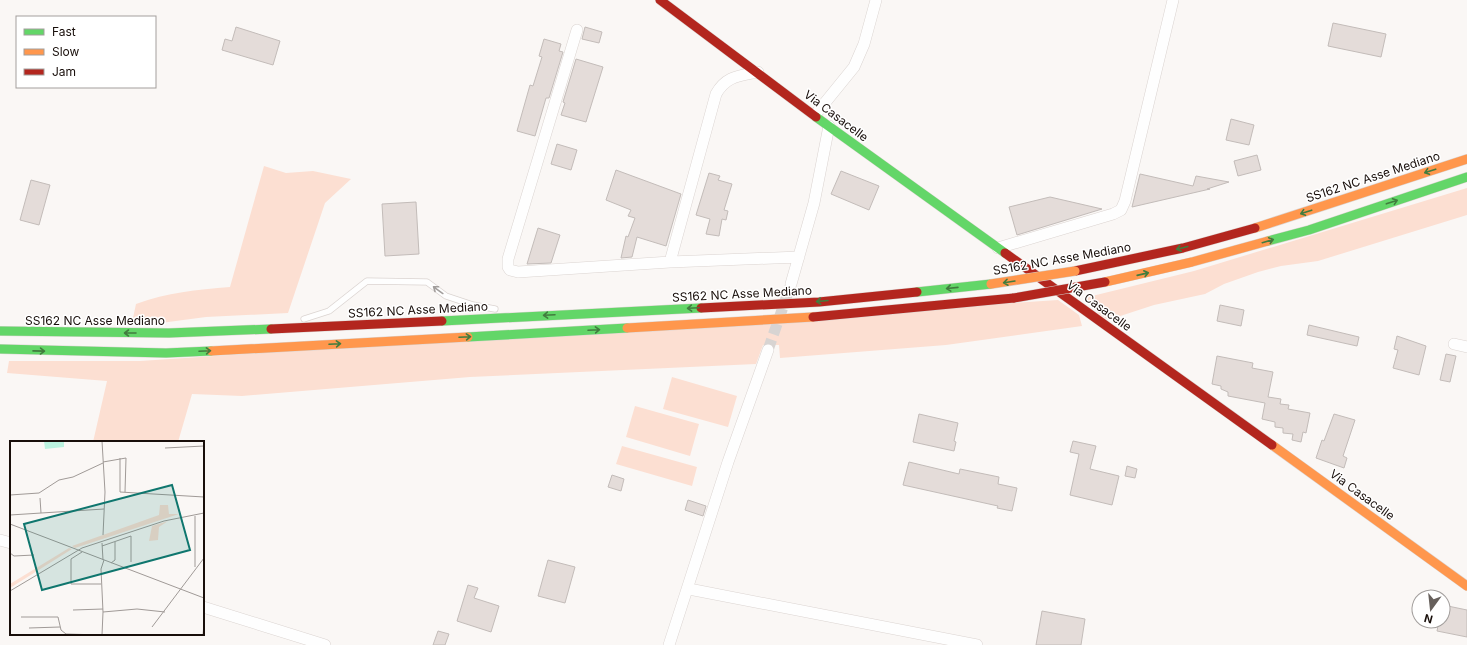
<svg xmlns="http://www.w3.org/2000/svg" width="1467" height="645" viewBox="0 0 1467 645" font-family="Inter,sans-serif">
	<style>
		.green { fill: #fcdfd2 }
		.building { fill: #e4dcd9; stroke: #c3bcb9 }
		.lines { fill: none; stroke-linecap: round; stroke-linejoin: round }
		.street-tunnel { stroke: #d8d4d2; stroke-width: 11; stroke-dasharray: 11 5.5; stroke-linecap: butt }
		.lane-casing { stroke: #dbd4d1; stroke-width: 7 }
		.street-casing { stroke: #dbd4d1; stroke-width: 12 }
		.fast-casing { stroke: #dbd4d1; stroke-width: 10 }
		.slow-casing { stroke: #dbd4d1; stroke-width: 10 }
		.jam-casing { stroke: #dbd4d1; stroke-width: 10 }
		.lane { stroke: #fefefe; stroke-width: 5.5 }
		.street { stroke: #fefefe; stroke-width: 11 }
		.fast { stroke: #63d668; stroke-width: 9 }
		.slow { stroke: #ff974d; stroke-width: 9 }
		.jam { stroke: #b3261e; stroke-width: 9 }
		.slow-bridge-casing { stroke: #d4d0cf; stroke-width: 10; stroke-linecap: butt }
		.jam-bridge-casing { stroke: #d4d0cf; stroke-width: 10; stroke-linecap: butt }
		.slow-bridge { stroke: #ff974d; stroke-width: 9 }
		.jam-bridge { stroke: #b3261e; stroke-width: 9 }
		.oneway { stroke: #417c3e }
		.oneway2 { stroke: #a29e9c }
		.labels { text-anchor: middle; stroke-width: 3; stroke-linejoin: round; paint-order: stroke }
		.street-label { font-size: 12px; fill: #180e0a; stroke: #fff }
		.inset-road { fill: none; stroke: #a09a97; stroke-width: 1 }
		.view { fill: #0f766e; fill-opacity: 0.15; stroke: #0f766e; stroke-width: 2 }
		.inset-edge { fill: none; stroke: #180e0a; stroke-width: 2 }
	</style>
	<rect width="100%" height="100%" fill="#faf7f5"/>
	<path class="green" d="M264,166L286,173L313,171L351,179L325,203L288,313L206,317L153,324L133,318L136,304C168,292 196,290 230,287Z
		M1467,188V215L1318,261L1281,266L1258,272L1224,284L1205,294L1154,305L1108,320L1099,314L1084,298L1194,271Z
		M1058,300L1079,315L1082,326L946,345L780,358L779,345H763L756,364L470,377L242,396L192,394L178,442H93L107,381L7,373L9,361H140Z
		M672,377L737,396L728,427L663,409Z
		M635,406L699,424L690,456L626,437Z
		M622,446L697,467L692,486L616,464Z"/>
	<path class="building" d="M1333,23L1386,34L1381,57L1328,46Z
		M236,27L280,41L273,65L222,50L225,39L232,41Z
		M585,27L602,32L599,43L582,39Z
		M544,39L561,44L559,51L563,52L549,98H546L535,136L517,131L530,85L533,86L542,57L539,56Z
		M576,59L603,67L586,122L561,115L565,103L563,102Z
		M1231,119L1254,125L1249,145L1226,140Z
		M557,144L577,150L571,170L551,164Z
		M1257,155L1261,170L1238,176L1234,161Z
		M616,170L681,194L666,246L637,237L632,257L621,258L626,236L628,237L635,218L628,216L631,210L606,200Z
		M841,171L879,186L869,210L831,194Z
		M709,173L720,176L718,180L732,184L724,210L728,211L726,220L722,219L719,236L706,234L710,219L696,215Z
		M1140,174L1193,186L1196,176L1229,182L1207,189H1210L1132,207Z
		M31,180L50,185L39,225L20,220Z
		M1050,197L1102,209L1017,235L1009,207Z
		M416,202L419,254L385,256L382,204Z
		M538,228L560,235L551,263L527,264Z
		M1220,305L1244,310L1241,326L1217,321Z
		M1309,325L1359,337L1357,346L1307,335Z
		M1397,336L1426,346L1419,375L1393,368L1398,350L1394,349Z
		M1446,354L1456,356L1450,382L1440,380Z
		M1217,356L1253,363L1252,368L1273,372L1268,397L1281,399L1280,404L1289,405L1288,409L1310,413L1306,433L1303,432L1301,442L1292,440L1293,434L1283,433V428L1275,427V422L1262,419L1265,403L1228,396V392L1221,389V386L1212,384Z
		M919,414L958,423L954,441L956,442L954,451L913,442Z
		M1334,414L1355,420L1343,456L1347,458L1344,468L1316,458L1322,440L1324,441Z
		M1073,441L1096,446L1090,469L1119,476L1112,505L1070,495L1079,454L1070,452Z
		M909,462L959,474L960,469L999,477L998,484L1017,488L1012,511L997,508L998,506L903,485Z
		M1127,466L1137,469L1135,478L1125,476Z
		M612,475L624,479L621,491L608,487Z
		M688,500L706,506L703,516L685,510Z
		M548,560L575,567L565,603L538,596Z
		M468,585L478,588L474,598L499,606L491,632L457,621Z
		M1443,605L1467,610V637L1437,631L1439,621H1443Z
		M1042,611L1085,619L1081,645H1036Z
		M438,631L449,634L445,645H433Z"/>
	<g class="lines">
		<path class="street-tunnel" d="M768,350L791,284"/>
		<g class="lane-casing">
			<path id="lane" d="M304,319L329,311L367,281L427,282L446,296L473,305L495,309"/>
		</g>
		<g class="street-casing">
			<path id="street" d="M577,30L508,259V267L510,270L518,272L670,262L799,257
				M815,115L854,67L864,44L876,0
				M998,248L1113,214L1121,210L1125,201L1173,0
				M670,262L716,94C726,76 739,76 758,72
				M791,284L814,203L829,126
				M1454,344L1467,347
				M0,540L11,543
				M689,589L977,645
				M203,607L325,645
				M669,645L728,462L768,350"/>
		</g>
		<g class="fast-casing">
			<path id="fast" d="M816,117L1005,253
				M1268,241L1309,230L1467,177
				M917,292L991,284
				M442,321L701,308
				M0,331L169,333L271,329
				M468,337L627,328
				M0,349L166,353L211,351"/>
		</g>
		<g class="slow-casing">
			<path id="slow" d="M1255,228L1467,159
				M1105,282L1192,262L1268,241
				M627,328L813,317
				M211,351L468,337
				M1272,445L1467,586"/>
		</g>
		<g class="jam-casing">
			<path id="jam" d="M660,0L816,117
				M1005,253L1272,445
				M1075,271L1183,248L1255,228
				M701,308L819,302L917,292
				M813,317L1014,298
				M271,329L442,321"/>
		</g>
		<use href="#lane" class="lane"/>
		<use href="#street" class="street"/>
		<use href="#fast" class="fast"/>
		<use href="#slow" class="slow"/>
		<use href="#jam" class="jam"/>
		<g class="slow-bridge-casing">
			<path id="slow-bridge" d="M991,284L1075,271"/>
		</g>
		<g class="jam-bridge-casing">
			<path id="jam-bridge" d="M1014,298L1105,282"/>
		</g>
		<use href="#slow-bridge" class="slow-bridge"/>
		<use href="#jam-bridge" class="jam-bridge"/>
	</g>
	<defs><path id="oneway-shaft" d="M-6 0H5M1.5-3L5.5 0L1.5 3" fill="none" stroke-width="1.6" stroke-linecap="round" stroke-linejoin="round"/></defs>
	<g class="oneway">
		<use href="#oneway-shaft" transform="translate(1430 171) rotate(162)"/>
		<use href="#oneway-shaft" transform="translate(1392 202) rotate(-18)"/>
		<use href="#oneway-shaft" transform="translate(1306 212) rotate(162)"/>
		<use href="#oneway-shaft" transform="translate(1268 241) rotate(-16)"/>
		<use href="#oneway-shaft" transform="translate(1182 248) rotate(166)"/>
		<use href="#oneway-shaft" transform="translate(1143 274) rotate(-13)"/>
		<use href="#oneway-shaft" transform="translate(1009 282) rotate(171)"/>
		<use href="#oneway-shaft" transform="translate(952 288) rotate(174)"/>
		<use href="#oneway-shaft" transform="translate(822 301) rotate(175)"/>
		<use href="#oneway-shaft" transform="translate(693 308) rotate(177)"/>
		<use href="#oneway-shaft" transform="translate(549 315) rotate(177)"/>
		<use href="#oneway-shaft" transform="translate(594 330) rotate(-3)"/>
		<use href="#oneway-shaft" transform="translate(130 333) rotate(-180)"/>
		<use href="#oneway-shaft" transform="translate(465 337) rotate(-3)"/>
		<use href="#oneway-shaft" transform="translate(335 344) rotate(-3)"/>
		<use href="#oneway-shaft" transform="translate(39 351) rotate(1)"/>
		<use href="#oneway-shaft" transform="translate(205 351) rotate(-3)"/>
	</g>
	<use class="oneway2" href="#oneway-shaft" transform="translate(438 290) rotate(-144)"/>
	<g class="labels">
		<g class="street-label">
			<text transform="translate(836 116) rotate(37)" y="4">Via Casacelle</text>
			<text transform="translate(1373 177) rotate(-18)" y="4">SS162 NC Asse Mediano</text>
			<text transform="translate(1062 259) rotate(-10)" y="4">SS162 NC Asse Mediano</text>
			<text transform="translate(742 294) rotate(-3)" y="4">SS162 NC Asse Mediano</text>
			<text transform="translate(1099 306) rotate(36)" y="4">Via Casacelle</text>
			<text transform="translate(418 310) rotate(-3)" y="4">SS162 NC Asse Mediano</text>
			<text x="95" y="325">SS162 NC Asse Mediano</text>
			<text transform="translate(1362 495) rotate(36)" y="4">Via Casacelle</text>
		</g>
	</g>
	<g transform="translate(10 441)">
		<rect width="194" height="194" fill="#faf7f5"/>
		<path d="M150,64H158L159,73H169L65,107L62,105L149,74ZM158,80L149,86L148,99L139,100L142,85ZM59,107L62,108L0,147V143Z" fill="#fcdfd2"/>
		<path d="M34,0H54V6L35,8Z" fill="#bbf2df"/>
		<path class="inset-road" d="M92,0L95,51L93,94M155,7L194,5M110,17V51L194,56M93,21L116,17M115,51L116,17M0,54L29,52L49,39L63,36L93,22M30,57L31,72M0,74L94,68M0,83L194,157M92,102L93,119M92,105L121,95V121M72,111L61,118V143H91M0,112L4,115L24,114M101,122L105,119V101M185,126V75M0,150L72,107L154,80L194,72M63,169L93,168M93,171L91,128L94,119M11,176H48L51,189L56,193L90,194M142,186L194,117M19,187L50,186M92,194L93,171L127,168L155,171M193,194L194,182"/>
		<path class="view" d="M162,44L180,109L32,149L14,83Z"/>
		<rect width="194" height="194" class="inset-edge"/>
	</g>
	<rect x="16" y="16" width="140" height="72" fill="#ffffff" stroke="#a39f9d"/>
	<rect x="24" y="29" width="20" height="6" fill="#63d668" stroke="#a39f9d"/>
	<text x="52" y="36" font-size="12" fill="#180e0a">Fast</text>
	<rect x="24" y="49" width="20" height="6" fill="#ff974d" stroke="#a39f9d"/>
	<text x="52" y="56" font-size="12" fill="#180e0a">Slow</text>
	<rect x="24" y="69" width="20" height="6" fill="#b3261e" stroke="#a39f9d"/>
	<text x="52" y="76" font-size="12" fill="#180e0a">Jam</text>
	<g transform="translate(1431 609) rotate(195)"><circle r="19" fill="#ffffff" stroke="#a39f9d"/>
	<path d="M0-3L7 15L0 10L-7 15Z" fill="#67605c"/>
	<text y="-6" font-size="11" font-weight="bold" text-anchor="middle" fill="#180e0a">N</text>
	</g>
</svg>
